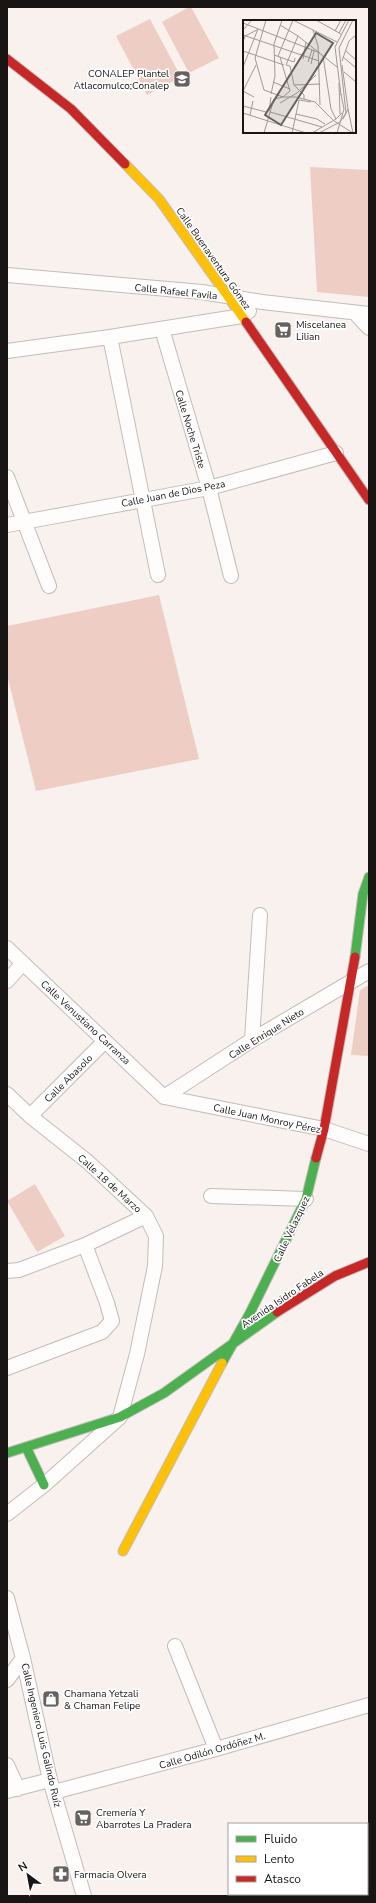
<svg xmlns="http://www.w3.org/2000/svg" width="376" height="1903" viewBox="0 0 376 1903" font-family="'Nunito Sans',sans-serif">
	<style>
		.green { fill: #eecdc5 }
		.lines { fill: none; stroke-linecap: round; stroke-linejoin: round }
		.street-casing { stroke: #c2bcba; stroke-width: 16 }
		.fast-casing { stroke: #c2bcba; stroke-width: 11 }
		.slow-casing { stroke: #c2bcba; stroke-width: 11 }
		.jam-casing { stroke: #c2bcba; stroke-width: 11 }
		.street { stroke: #fefdfc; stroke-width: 14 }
		.fast { stroke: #4caf50; stroke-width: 9 }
		.slow { stroke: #ffc107; stroke-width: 9 }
		.jam { stroke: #c62828; stroke-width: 9 }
		.labels { text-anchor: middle; stroke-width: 3.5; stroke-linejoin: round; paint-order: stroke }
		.poi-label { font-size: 10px; fill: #191514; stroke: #fff; text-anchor: start }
		.street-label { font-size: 10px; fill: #191514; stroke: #fff }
		.inset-road { fill: none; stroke: #9f9997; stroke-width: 1 }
		.view { fill: #676260; fill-opacity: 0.15; stroke: #676260; stroke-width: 2 }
		.inset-edge { fill: none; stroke: #191514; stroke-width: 2 }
	</style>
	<rect width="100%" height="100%" fill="#f8f1ee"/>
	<path class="green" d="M189,7H191L219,58L189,73L162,22Z
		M150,19L181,77L147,95L116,36Z
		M310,167L369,170V297L317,292Z
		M159,595L199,759L36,791L7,675V626Z
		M369,985V1056L351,1055L360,990Z
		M35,1184L65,1236L37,1252L7,1201Z"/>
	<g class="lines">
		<g class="street-casing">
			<path id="street" d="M7,275L202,292L262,302L369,314
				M355,313L369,328
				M162,329L209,488L231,576
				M110,337L158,575
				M7,351L110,337L242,316L249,311
				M7,477L49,586
				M7,525L209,488L336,453
				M7,948L164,1097
				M7,981L23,963
				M252,1040L260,915
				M7,1094L30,1116L88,1162L146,1216L156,1236L155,1266L137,1354L120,1417L44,1485L7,1514
				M164,1097L252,1040L369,971
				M164,1097L324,1129L369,1144
				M30,1116L105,1041
				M211,1196L306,1199
				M7,1271L19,1270L85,1245L146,1216
				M7,1368L102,1332L112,1321L107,1303L85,1245
				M7,1598L23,1658L50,1780L84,1896
				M175,1646L216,1749
				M7,1680L23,1658
				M7,1765L18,1789
				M7,1791L50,1780
				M54,1792L216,1749L369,1705
				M362,1896L369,1894"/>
		</g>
		<g class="fast-casing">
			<path id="fast" d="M355,957L363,894L369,877
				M222,1363L250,1313L306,1199L316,1158
				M26,1447L44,1485
				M7,1453L120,1417L164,1393L277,1312"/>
		</g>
		<g class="slow-casing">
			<path id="slow" d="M125,164L159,199L246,322
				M123,1551L222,1363"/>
		</g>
		<g class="jam-casing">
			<path id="jam" d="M7,59L71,109L125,164
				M246,322L369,500
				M316,1158L324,1129L355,957
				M277,1312L335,1276L369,1262"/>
		</g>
		<use href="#street" class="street"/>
		<use href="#fast" class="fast"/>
		<use href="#slow" class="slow"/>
		<use href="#jam" class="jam"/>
	</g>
	<defs>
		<g id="school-square" transform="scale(0.9)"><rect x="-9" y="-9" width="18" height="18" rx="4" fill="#676260" stroke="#fff"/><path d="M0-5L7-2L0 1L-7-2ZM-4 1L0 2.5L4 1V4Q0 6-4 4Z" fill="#fff"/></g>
		<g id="supermarket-square" transform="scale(0.9)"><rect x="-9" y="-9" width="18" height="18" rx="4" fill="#676260" stroke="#fff"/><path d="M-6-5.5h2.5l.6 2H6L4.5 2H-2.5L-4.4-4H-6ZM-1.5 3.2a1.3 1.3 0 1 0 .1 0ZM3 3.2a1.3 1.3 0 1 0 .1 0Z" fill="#fff"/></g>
		<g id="shop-square" transform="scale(0.9)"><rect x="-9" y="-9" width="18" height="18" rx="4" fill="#676260" stroke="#fff"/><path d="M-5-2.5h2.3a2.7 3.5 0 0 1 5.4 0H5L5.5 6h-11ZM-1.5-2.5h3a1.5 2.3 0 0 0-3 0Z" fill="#fff"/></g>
		<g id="pharmacy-square" transform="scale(0.9)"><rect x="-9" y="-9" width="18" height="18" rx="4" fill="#676260" stroke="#fff"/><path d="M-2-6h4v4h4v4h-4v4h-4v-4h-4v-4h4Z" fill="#fff"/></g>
	</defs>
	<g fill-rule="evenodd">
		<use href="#school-square" x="182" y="79"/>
		<use href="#supermarket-square" x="283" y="330"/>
		<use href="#shop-square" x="51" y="1699"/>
		<use href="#supermarket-square" x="83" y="1818"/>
		<use href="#pharmacy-square" x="61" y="1874"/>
	</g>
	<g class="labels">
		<g class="poi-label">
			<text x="169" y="77" text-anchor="end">CONALEP Plantel<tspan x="169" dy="12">Atlacomulco;Conalep</tspan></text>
			<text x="296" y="328">Miscelanea<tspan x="296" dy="12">Lilian</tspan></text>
			<text x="64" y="1697">Chamana Yetzali<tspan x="64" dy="12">&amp; Chaman Felipe</tspan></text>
			<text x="96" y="1816">Cremería Y<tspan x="96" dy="12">Abarrotes La Pradera</tspan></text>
			<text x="74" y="1878">Farmacia Olvera</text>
		</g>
		<g class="street-label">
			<text transform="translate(214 258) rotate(55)" y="4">Calle Buenaventura Gómez</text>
			<text transform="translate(176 291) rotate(6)" y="4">Calle Rafael Favila</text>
			<text transform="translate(191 429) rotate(73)" y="4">Calle Noche Triste</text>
			<text transform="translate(173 493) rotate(-11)" y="4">Calle Juan de Dios Peza</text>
			<text transform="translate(86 1022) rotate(43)" y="4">Calle Venustiano Carranza</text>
			<text transform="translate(266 1033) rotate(-32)" y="4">Calle Enrique Nieto</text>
			<text transform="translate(68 1078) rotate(-45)" y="4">Calle Abasolo</text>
			<text transform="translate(267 1118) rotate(12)" y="4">Calle Juan Monroy Pérez</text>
			<text transform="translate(110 1183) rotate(42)" y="4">Calle 18 de Marzo</text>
			<text transform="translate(291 1229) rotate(-65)" y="4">Calle Velazquez</text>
			<text transform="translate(282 1298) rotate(-34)" y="4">Avenida Isidro Fabela</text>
			<text transform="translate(42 1735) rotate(77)" y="4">Calle Ingeniero Luis Galindo Ruíz</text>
			<text transform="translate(212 1750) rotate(-16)" y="4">Calle Odilón Ordóñez M.</text>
		</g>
	</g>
	<g transform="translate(243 20)">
		<rect width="113" height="113" fill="#f8f1ee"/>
		<path class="inset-road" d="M23,0L12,38L21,70L40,77H53L72,82L91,101M50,0L94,22M73,0L98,14M0,3L77,33M37,5L55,16L94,47M0,10L9,0M70,10L75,26L77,85M92,11L98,0M96,13L103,0M0,15L76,41M0,22L2,16L14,10M0,31L41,45M103,31L113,40M31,35L51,42L52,38M35,36L50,0M80,36L88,89L93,99M100,37L113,48M60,39L63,22M99,41L106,21L113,15M65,42L69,30M68,44L71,31M99,45L105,89L100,99M0,47L15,9M101,52L113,62M30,62L47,69M96,63L97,94M51,65L47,46L43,45L55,16M51,65L77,64M51,65L61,75V79M0,71L13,45M0,71L11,77M28,74L32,56L31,24L39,0M98,75L92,27L106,0M37,83L54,73L73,55M0,86L23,92M105,89L110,113M26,91L28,77M27,92L79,107M0,93L63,113M53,94L74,99L82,104M7,95L10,81M91,101L110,113M21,113L31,79L40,77L47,71L37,37M49,113L56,80L68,82M69,113L93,99L99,93M76,113L97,102L103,93L96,28L110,0M94,113L101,89L98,74"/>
		<path class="view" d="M73,13L90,23L38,105L22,95Z"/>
		<rect width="113" height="113" class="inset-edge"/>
	</g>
	<rect width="376" height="1903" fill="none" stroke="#191514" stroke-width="16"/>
	<rect x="228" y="1823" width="140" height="72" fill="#ffffff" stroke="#a3a1a1"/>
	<rect x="236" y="1836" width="20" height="6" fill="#4caf50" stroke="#a3a1a1"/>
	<text x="264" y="1843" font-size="12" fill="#191514">Fluido</text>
	<rect x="236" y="1856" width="20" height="6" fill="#ffc107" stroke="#a3a1a1"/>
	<text x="264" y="1863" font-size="12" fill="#191514">Lento</text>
	<rect x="236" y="1876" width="20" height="6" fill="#c62828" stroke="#a3a1a1"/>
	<text x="264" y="1883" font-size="12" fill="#191514">Atasco</text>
	<g transform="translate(28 1875) rotate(328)" stroke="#ffffff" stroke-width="3" paint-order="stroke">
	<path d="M0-3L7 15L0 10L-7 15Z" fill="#191514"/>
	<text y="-6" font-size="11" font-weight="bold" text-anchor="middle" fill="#191514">N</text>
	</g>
</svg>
